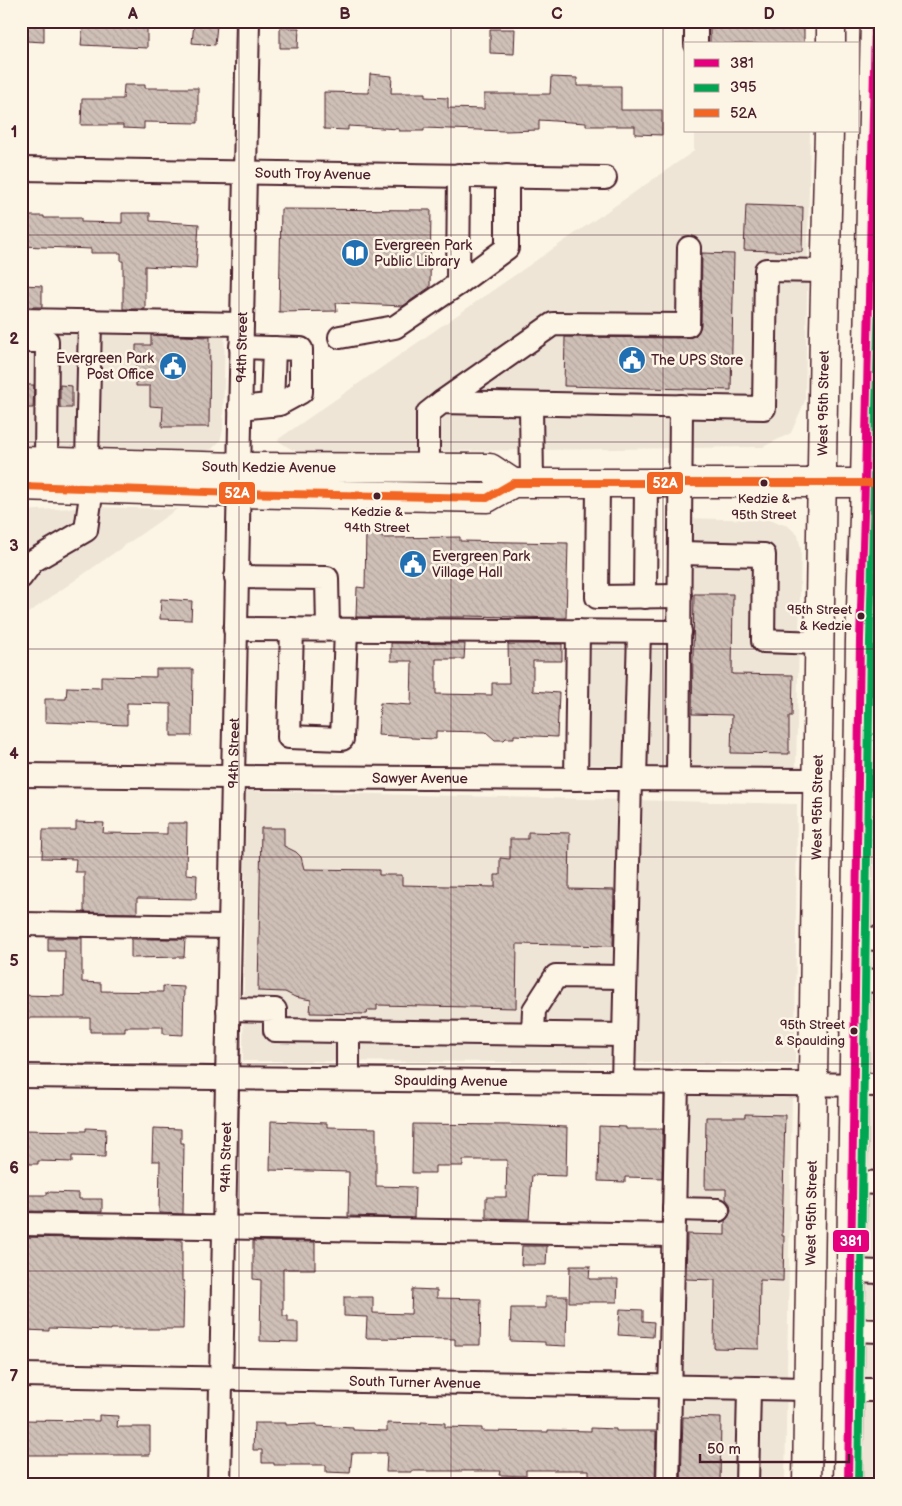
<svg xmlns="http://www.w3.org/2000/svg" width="902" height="1506" viewBox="0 0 902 1506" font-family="'Balsamiq Sans',sans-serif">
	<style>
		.built { fill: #eee5d7 }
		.building { fill: url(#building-back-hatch); stroke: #4a1f2b }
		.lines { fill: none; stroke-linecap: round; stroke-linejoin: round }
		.minor-casing { stroke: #4a1f2b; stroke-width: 26 }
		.major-casing { stroke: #4a1f2b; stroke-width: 31 }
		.minor { stroke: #fcf5e5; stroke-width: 22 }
		.major { stroke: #fcf5e5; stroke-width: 28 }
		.bus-1-casing { stroke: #fcf5e5; stroke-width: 11 }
		.bus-2-casing { stroke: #fcf5e5; stroke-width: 11 }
		.bus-3-casing { stroke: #fcf5e5; stroke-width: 11 }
		.bus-1 { stroke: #e5007d; stroke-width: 8 }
		.bus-2 { stroke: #00a651; stroke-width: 8 }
		.bus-3 { stroke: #f26522; stroke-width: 8 }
		.grid { fill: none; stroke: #4a1f2b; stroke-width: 1; stroke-opacity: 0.55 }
		.bus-dot { fill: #4a1f2b; stroke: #fcf5e5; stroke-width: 2 }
		.labels { text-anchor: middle; stroke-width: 5; stroke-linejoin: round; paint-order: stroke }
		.bus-label { font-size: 13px; fill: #4a1f2b; stroke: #fcf5e5 }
		.street-label { font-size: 14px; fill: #4a1f2b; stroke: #fcf5e5 }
		.poi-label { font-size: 14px; fill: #4a1f2b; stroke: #fcf5e5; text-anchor: start }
		.line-badge { stroke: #fcf5e5; stroke-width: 2 }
		.badge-label { font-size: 14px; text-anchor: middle; font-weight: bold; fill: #fff }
		.neatline { fill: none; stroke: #4a1f2b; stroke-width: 2 }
		.grid-label { font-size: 16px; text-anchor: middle; font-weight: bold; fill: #4a1f2b }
	</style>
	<defs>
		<pattern id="building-back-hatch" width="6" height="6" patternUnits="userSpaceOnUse" patternTransform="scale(1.25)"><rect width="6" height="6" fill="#cfc0b7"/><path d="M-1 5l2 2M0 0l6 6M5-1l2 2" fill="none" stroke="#b3a59e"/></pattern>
	</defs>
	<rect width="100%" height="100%" fill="#fcf5e5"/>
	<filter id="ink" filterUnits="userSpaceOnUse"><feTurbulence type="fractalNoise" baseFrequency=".02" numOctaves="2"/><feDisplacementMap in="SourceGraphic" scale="10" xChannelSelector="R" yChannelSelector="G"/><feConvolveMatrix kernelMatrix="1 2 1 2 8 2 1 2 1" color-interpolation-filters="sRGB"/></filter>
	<g filter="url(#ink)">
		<path class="built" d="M694,131H810L805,401L791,433L763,447L303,453L291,449L277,440L694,151Z
			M21,320L225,324L223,430L220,441L212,449L200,452L21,446Z
			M90,507L177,509L21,618V511Z
			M680,518L770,520L788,526L798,535L801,550L796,770L569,764L571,631L679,632Z
			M881,551V1485H863L877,577Z
			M246,791L797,804L795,1063L243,1061Z
			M676,1096H792L785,1485H668Z"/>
		<path class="building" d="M710,21H804V44H710Z
			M194,23L217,25L215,45L192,43Z
			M27,24H44V42L27,41Z
			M83,24L124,26V24H147V48L81,45Z
			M280,28H299L298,48H280Z
			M490,29H515L514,54L490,53Z
			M370,74L392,76L391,93H425V97L448,98V108L484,109V94H550L551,77L577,78V86H621V110H662V135L635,134V126H586V123L539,120V130L505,131L424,128V131H399V129L348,126V130L324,129V92L369,93Z
			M124,85H145V88H198V123L144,122V129L123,128V125H81L82,99H123Z
			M746,205L803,207L802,252L744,250Z
			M281,209L431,210L430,287L403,306L336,303L337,311L279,312Z
			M122,213H150V221L199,224L196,269L145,266V309H123V261H121V253H91V249L21,246V216H44V218H81V222L122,223Z
			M702,253L734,254L731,390L564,386L565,337L688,338L695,336L699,331L701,325Z
			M23,285L42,286V307H22Z
			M151,335L210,337L209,427H162L163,407L150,406V386H136V345H151Z
			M21,385H34L33,408H21Z
			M60,385L72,386V408H60Z
			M383,530L382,538L460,537V541L568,543L566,618L465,616V617H356L357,587L365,588L366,531Z
			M694,594H733L732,674L793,675L792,716H789V754L731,753L732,715L692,714Z
			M161,599L192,601L191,620L160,619Z
			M391,643L465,644L464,659H436V694L492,695V683H509L508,644H562V661H533V691L559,693L557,737L514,735V738H506L504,740H495L486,732L436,731V739L411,738V737L378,735L380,703L411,705L412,661H391Z
			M156,669H193L192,736H171V704L127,703V725L45,722V699H66L67,687L101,688V676L156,677Z
			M76,822L104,823L103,833L167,834V823H187L186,874L197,875L196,899L137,898V913L84,912V872H75L76,859L42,858L43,830H76Z
			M261,828H284V846L296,852L301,857L304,869L379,870V875H402V885L495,887V875H500V858L510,859V839H528V832L570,833L569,889L614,890L613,946L517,944L516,1008L377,1005V1010H368L367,1014L310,1013L311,1000L295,997L285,992L258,991Z
			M48,938H82V982L101,983V991L163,992V986L184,987L183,1035L163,1034V1027H125V1032H90V1018H21V995L64,996L65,951H48Z
			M131,939H185L184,957L131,958Z
			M745,1114L785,1115L782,1236H784L783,1281L760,1280L759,1349L714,1348L715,1280L686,1279L687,1234L725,1235V1221L729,1216L731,1210L730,1204L726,1199V1189H705L706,1117H745Z
			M271,1121L327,1123V1127L376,1128V1186L415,1187L414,1218L348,1216L349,1172L270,1170Z
			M413,1124L510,1125L567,1127L566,1176L532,1175L529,1219L486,1218V1197H506L507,1160H463V1166H435V1173H412Z
			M599,1126L626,1127V1129H663L662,1178L625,1177V1182L598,1181Z
			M86,1128L106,1129L105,1157L72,1156V1162L38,1161V1164H21V1130L86,1131Z
			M153,1128L181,1129V1143H184L183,1214L159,1213L160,1161H152Z
			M47,1192L79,1193V1199H102V1212L22,1211L23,1195H47Z
			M22,1237L182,1240V1281H184L183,1329H111V1330L49,1328V1331L24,1330L25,1304H21V1238Z
			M253,1241L315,1242V1269H283V1316H288V1322H298V1342L260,1341L261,1280L253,1279Z
			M522,1246H547L546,1265H521Z
			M570,1266H590L589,1279H618L617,1302H569Z
			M412,1289L437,1290V1298L481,1299L480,1345H455V1339L366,1338L367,1317L344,1316V1297H373V1313L411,1314Z
			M546,1296H567L566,1346L545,1345V1342L510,1341L511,1308H546Z
			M620,1309L643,1310V1321L654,1322L653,1337L618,1335Z
			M99,1415L118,1416L117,1427H150V1455H21V1420L99,1421Z
			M683,1417L721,1418L720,1485H681Z
			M421,1422L445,1423V1427L482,1428V1431L548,1432V1430L591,1431V1428L616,1429V1431H656L655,1484H628V1480L589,1478V1470H526V1476L499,1475L500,1471H411V1472H386L387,1453H352L350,1473L326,1472V1465H274V1463H262V1450H253L254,1423H286V1425L317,1424V1426L353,1428V1430L387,1431V1423L421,1424Z"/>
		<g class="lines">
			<g class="minor-casing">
				<g id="minor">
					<path d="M696,44V21"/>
					<path id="s1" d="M21,169L605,178"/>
					<path d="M458,284L459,175"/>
					<path d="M21,320L242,324"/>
					<path d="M340,337L395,327L458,284L507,248V176"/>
					<path d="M21,341H47L46,462"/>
					<path d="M442,402L553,324L688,325L689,248"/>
					<path d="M531,404L532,483"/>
					<path d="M272,405L274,348"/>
					<path d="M240,408L279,404L301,392V349L241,347"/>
					<path d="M87,463L90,321"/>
					<path d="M428,468V413L442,402L764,408L766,270L826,271"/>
					<path d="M598,482L597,597L680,596"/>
					<path d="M680,553L764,555L763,641L820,643"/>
					<path d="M21,577L33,561L86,530L92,488"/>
					<path d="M236,577L327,578L328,629"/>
					<path d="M645,597L646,482"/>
					<path d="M235,629L680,632"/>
					<path d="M292,629L289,737L342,739L346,630"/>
					<path id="s2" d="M21,775L232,777L817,780"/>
					<path d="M576,779L578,631"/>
					<path d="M635,779L639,632"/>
					<path d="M678,779L681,406"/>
					<path d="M859,781H881"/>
					<path d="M858,827H881"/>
					<path d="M21,924L229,927"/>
					<path d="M856,938L881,939"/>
					<path d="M856,980L881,981"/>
					<path d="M228,1009L275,1010V1030L624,1035"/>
					<path d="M533,1033L534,1010L556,976L625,977"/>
					<path id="s3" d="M21,1076L881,1085"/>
					<path d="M348,1079V1031"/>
					<path d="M623,1082L630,779"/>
					<path d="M853,1182L881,1183"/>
					<path d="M674,1209L718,1210"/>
					<path d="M21,1224L673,1235"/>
					<path d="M852,1271L881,1272"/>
					<path d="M851,1330L881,1331"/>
					<path id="s4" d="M21,1375L808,1389"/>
					<path d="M850,1390H881"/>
					<path id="s5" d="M219,1485L248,21"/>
					<path d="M668,1485L677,1082"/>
					<path d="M747,1485L749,1388"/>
				</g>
			</g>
			<g class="major-casing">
				<g id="major">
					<path d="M831,44V21"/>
					<path id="s6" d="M21,461L239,467L490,468L513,483"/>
					<path d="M21,486L238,493L487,498L513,483H881"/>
					<path id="s7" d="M807,1485L824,331L829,131"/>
					<path d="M848,1485L860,640L865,483L875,21"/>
				</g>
			</g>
			<use href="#minor" class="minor"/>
			<use href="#major" class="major"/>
			<g class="bus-1-casing">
				<path id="bus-1" d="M848,1485L860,640L865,483L875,21"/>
			</g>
			<g class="bus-2-casing">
				<path id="bus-2" d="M858,1485L870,640L881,217"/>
			</g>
			<g class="bus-3-casing">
				<path id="bus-3" d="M21,486L238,493L487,498L513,483H881"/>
			</g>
			<use href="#bus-1" class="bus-1"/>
			<use href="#bus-2" class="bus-2"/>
			<use href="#bus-3" class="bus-3"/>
		</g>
	</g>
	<path class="grid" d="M239,21V1485M451,21V1485M663,21V1485M21,235H881M21,442H881M21,649H881M21,857H881M21,1064H881M21,1271H881"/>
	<defs>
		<g id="library-disc" transform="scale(1.4375)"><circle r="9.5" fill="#1f6fb2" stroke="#fcf5e5"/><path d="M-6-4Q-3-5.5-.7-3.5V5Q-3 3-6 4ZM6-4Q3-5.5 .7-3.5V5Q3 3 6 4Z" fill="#fff"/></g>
		<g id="civic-disc" transform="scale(1.4375)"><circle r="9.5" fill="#1f6fb2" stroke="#fcf5e5"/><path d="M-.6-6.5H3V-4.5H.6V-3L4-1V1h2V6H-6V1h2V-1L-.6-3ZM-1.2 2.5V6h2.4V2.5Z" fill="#fff"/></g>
	</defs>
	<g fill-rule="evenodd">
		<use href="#library-disc" x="355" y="253"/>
		<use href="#civic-disc" x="632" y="360"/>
		<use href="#civic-disc" x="173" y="366"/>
		<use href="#civic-disc" x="413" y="564"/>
	</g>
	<g class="bus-dot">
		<circle cx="764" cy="483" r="4.5"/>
		<circle cx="377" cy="496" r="4.5"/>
		<circle cx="861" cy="616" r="4.5"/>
		<circle cx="854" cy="1031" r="4.5"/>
	</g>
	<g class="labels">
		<g class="bus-label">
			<text x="764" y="503">Kedzie &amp;<tspan x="764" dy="16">95th Street</tspan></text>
			<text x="377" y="516">Kedzie &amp;<tspan x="377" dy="16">94th Street</tspan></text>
			<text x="852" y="614" text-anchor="end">95th Street<tspan x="852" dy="16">&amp; Kedzie</tspan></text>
			<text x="845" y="1029" text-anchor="end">95th Street<tspan x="845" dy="16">&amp; Spaulding</tspan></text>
		</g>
		<g class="street-label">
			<text dy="5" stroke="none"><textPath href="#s1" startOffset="292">South Troy Avenue</textPath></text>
			<text dy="5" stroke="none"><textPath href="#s5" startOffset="1138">94th Street</textPath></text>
			<text dy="5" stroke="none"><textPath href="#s7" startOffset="1082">West 95th Street</textPath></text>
			<text dy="5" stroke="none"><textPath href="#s6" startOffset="248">South Kedzie Avenue</textPath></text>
			<text dy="5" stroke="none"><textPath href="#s5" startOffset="732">94th Street</textPath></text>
			<text dy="5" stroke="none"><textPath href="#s2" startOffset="399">Sawyer Avenue</textPath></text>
			<text dy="5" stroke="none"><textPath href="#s7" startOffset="678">West 95th Street</textPath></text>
			<text dy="5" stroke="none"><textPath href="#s3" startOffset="430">Spaulding Avenue</textPath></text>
			<text dy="5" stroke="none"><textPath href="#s5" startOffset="328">94th Street</textPath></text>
			<text dy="5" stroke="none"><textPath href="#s7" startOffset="272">West 95th Street</textPath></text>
			<text dy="5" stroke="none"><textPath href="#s4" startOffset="394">South Turner Avenue</textPath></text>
		</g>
		<g class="poi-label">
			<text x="374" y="250">Evergreen Park<tspan x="374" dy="16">Public Library</tspan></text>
			<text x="154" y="363" text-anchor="end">Evergreen Park<tspan x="154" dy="16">Post Office</tspan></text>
			<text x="651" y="365">The UPS Store</text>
			<text x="432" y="561">Evergreen Park<tspan x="432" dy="16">Village Hall</tspan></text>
		</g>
	</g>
	<g class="line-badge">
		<rect x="646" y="471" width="38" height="24" rx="5" fill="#f26522"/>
		<rect x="218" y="481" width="38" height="24" rx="5" fill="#f26522"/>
		<rect x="832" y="1229" width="38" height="24" rx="5" fill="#e5007d"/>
	</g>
	<g class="badge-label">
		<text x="665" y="488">52A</text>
		<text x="237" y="498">52A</text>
		<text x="851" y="1246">381</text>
	</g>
	<rect width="902" height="1506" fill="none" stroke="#fcf5e5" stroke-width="55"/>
	<rect x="684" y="42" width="175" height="90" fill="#fcf5e5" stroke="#b59f9b"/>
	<rect x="694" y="59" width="25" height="8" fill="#e5007d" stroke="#b59f9b"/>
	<text x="730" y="68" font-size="15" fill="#4a1f2b">381</text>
	<rect x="694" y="84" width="25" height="8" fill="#00a651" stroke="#b59f9b"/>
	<text x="730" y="92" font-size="15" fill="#4a1f2b">395</text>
	<rect x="694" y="109" width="25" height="8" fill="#f26522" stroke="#b59f9b"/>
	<text x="730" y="118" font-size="15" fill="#4a1f2b">52A</text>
	<path d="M700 1454v8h149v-8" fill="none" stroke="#4a1f2b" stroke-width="2.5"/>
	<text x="707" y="1454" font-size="15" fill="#4a1f2b" stroke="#fcf5e5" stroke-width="4" paint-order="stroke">50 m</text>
	<rect x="28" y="28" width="846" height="1450" class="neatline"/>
	<g class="grid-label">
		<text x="133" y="19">A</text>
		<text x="345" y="19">B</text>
		<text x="557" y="19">C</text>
		<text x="769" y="19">D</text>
		<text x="14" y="137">1</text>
		<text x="14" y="344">2</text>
		<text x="14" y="551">3</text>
		<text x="14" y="759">4</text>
		<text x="14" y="966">5</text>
		<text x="14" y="1173">6</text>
		<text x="14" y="1381">7</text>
	</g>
</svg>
